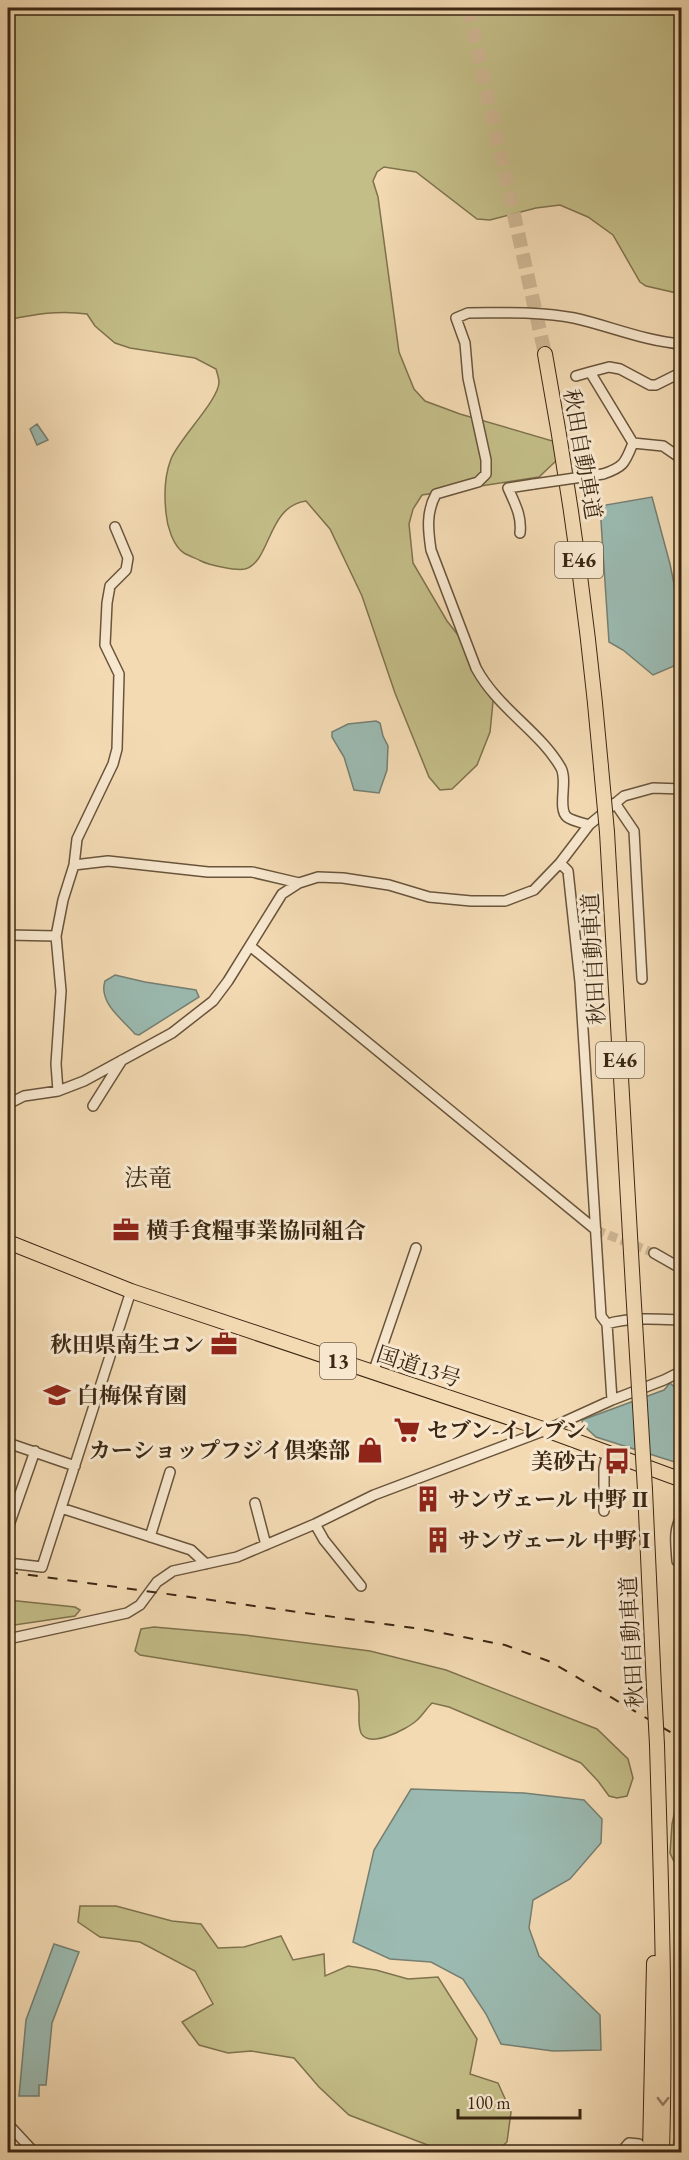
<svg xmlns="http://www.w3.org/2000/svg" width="689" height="2160" viewBox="0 0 689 2160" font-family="'EB Garamond','Noto Serif JP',serif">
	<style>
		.green { fill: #c3bd87; stroke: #7f724d; stroke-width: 1.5 }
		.water { fill: #9bbab1; stroke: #757f72; stroke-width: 1.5 }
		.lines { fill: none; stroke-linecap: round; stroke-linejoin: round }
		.minor-tunnel { stroke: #ceb693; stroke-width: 9; stroke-dasharray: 9 4.5; stroke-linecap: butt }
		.highway-tunnel { stroke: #ceb693; stroke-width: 14; stroke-dasharray: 14 7; stroke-linecap: butt }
		.minor-casing { stroke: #69543b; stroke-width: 12 }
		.highway-casing { stroke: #3b2713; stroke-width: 16 }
		.minor { stroke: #f7e7ce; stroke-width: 9 }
		.highway { stroke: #f3dab3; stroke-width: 14 }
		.rail { stroke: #3b2713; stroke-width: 2; stroke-dasharray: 10 10; stroke-linecap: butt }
		.minor-bridge-casing { stroke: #69543b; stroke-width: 12; stroke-linecap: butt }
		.highway-bridge-casing { stroke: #3b2713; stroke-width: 16; stroke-linecap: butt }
		.minor-bridge { stroke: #f7e7ce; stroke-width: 9 }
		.highway-bridge { stroke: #f3dab3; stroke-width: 14 }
		.oneway { stroke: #978063 }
		.labels { text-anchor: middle; stroke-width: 6; stroke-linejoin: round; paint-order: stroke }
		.shield { fill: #f7e7ce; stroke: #73614b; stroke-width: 1.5 }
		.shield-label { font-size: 21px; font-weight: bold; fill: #3b2713 }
		.street-label { font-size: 22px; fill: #3b2713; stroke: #f7e7ce }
		.poi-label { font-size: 22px; font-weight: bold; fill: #3b2713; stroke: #f7e7ce; text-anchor: start }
		.neighbourhood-label { font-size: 24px; fill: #3b2713; stroke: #f7e7ce }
	</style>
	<rect width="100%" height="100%" fill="#f3dab3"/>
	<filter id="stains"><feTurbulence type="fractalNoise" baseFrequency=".00333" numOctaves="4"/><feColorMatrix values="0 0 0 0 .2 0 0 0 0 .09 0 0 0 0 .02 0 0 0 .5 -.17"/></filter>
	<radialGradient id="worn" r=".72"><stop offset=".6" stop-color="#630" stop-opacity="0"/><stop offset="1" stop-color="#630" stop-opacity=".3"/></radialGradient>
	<path class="green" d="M8,8H681V294L646,286L640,282L613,235L588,217L560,205L536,208L490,220L477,219L416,172L384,167L377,172L373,181L378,197L399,352L414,389L425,401L460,414L556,442L558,459L539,477L422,495L413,509L409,524L413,563L447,621L477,659L494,692L490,732L477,765L452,789L440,790L429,777L395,693L362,596L330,529L306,501C267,506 271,562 245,569C236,571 209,565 201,561C195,558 189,556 184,553C173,546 167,526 166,513C164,495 164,477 171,459C179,439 219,400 219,382C219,378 217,373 216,369L195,358L130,348L115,343L95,326L87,314C59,310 35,314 8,320Z
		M8,1600L75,1607L80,1610L75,1616L8,1626Z
		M154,1627L245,1635L370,1651L446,1670L597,1729L628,1759L633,1778L627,1796L617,1798L609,1796L598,1781L581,1763L449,1707L432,1703C426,1709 422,1716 416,1721C407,1729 369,1749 361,1733C356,1720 362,1704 357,1690L140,1655L135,1651L141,1629Z
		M681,1799V1871L678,1870L670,1853L672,1824L677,1801Z
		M80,1906H116L172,1921L201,1924L218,1948L244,1947L281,1936L293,1960L324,1954L325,1976L348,1966L376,1970L408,1979L438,1977L477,2039L470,2074L498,2083L511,2112L507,2142L496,2152H446L349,2115L319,2087L294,2058L251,2051L228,2053L199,2045L182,2022L213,2004L195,1971L140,1942L100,1937L78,1922Z"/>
	<path class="water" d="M37,424L48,440L37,445L30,429Z
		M652,497L670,564L681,618V663L653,675L623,650L609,642L600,506Z
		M376,721L380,723L383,736L388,746L387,770L379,793L354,790L344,757L332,737V732L348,724Z
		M115,975L145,982L196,990L199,997L139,1035L135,1034C122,1019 98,1002 105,981Z
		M670,1383L681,1393L678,1404L681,1410V1464L596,1437L583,1425L582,1420L664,1390Z
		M411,1789L524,1793L584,1800L602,1819L601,1843L570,1879L533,1900L529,1928L539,1956L600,2015L601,2050L553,2051L501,2044L486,2014L463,1979L431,1962L390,1959L353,1942L374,1850Z
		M54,1944L79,1952L52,2023L46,2085H39V2096H19L26,2020Z"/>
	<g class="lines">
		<path class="minor-tunnel" d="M596,1230L654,1253
			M659,2145H682"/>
		<path class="highway-tunnel" d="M468,8L545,354"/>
		<g class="minor-casing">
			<path id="minor" d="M576,376L590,372
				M633,443L590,372L609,367L620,369L650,385H656L682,372
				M633,443L663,446L682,459
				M603,474C624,467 625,463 633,443
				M520,533C522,516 515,504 508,488L534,484
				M615,803L634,831L642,979
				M589,825C583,823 572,821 567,817C557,809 568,781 561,768C540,731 498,709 476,668L431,550C428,530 426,512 436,494L478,482L486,474V460L468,378L465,343L456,318L468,313C503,313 539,311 574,318C610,326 644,341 682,344
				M560,863L568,871L580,982L601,1316L607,1324L612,1400
				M74,865L108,861L208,872H252L299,883
				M8,935L56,936
				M250,946L596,1230
				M58,1091L56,1064L61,991L56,936L63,900L74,865L77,839L113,764L117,749L119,674L105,645L107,603L110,586L126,570L128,558L115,527
				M8,1104L24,1096L58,1091L84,1081L172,1033L213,1001L228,981L282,894L299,883L318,877L343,878L389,885L429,897L471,901H505L534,890L560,863L589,825L624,796L653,788L682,789
				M93,1106L122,1060
				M654,1253L682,1269
				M607,1324C631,1317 657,1319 682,1320
				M373,1373L416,1248
				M8,1443L75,1466
				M255,1503L266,1545
				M61,1508L191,1550L206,1564
				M604,1511V1468L608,1452
				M315,1524L324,1540L361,1586
				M8,1528L35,1451
				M150,1537L170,1472
				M677,1561C676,1544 673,1530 682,1515
				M8,1563L42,1567L131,1291
				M8,1639L127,1613L140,1605L157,1582L173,1571L237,1557L315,1524L374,1495L546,1430L612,1400L664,1380L682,1371
				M8,2124L34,2152
				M621,2152L629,2143L639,2144"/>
		</g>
		<g class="highway-casing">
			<path id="highway" d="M545,354C570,491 589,628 601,767
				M607,832L633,1288
				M8,1242L131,1291L546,1430L682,1480
				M645,1490L654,1688
				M657,1745C661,1881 666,2017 662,2152
				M650,2152L654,1963"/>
		</g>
		<use href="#minor" class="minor"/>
		<use href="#highway" class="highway"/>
		<path class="rail" d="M8,1572L421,1629L505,1645L551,1662L682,1739"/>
		<g class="minor-bridge-casing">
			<path id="minor-bridge" d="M534,484L603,474"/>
		</g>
		<g class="highway-bridge-casing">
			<path id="highway-bridge" d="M601,767L607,832
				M633,1288L645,1490
				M654,1688L657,1745"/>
		</g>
		<use href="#minor-bridge" class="minor-bridge"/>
		<use href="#highway-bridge" class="highway-bridge"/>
	</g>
	<defs><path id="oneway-chevron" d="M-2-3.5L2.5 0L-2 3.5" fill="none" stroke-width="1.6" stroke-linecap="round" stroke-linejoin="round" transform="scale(1.5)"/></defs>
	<use class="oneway" href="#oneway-chevron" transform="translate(663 2101) rotate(91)"/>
	<defs>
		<g id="office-bare" transform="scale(2.07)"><path d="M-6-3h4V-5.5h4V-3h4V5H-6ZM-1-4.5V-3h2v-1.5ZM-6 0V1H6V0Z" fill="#8f2418" stroke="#f7e7ce" stroke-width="2.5" paint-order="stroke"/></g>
		<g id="school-bare" transform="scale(2.07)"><path d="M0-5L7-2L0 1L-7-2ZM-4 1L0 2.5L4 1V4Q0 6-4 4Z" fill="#8f2418" stroke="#f7e7ce" stroke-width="2.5" paint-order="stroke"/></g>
		<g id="supermarket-bare" transform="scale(2.07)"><path d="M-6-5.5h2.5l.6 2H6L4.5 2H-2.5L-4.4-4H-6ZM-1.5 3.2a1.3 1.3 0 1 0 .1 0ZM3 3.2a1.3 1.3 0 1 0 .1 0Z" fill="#8f2418" stroke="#f7e7ce" stroke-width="2.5" paint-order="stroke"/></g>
		<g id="shop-bare" transform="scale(2.07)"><path d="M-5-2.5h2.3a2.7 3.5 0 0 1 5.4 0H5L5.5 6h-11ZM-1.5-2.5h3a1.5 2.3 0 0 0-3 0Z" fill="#8f2418" stroke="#f7e7ce" stroke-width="2.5" paint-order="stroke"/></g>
		<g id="bus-bare" transform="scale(2.07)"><path d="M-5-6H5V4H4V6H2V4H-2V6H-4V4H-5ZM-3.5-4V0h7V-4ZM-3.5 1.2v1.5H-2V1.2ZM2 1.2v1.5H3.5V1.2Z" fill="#8f2418" stroke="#f7e7ce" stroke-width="2.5" paint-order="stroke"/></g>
		<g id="building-bare" transform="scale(2.07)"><path d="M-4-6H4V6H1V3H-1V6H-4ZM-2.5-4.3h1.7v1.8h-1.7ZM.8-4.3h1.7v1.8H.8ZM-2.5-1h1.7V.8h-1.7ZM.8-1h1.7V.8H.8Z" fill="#8f2418" stroke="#f7e7ce" stroke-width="2.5" paint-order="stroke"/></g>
	</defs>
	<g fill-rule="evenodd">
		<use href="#office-bare" x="126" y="1230"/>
		<use href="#office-bare" x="224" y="1344"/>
		<use href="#school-bare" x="57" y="1395"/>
		<use href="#supermarket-bare" x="407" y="1430"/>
		<use href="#shop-bare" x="370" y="1450"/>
		<use href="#bus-bare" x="617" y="1461"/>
		<use href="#building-bare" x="428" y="1499"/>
		<use href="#building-bare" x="438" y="1540"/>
	</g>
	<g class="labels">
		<g class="shield">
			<rect x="555" y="542" width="48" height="36" rx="4.5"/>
			<rect x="596" y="1042" width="48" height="36" rx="4.5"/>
			<rect x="320" y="1343" width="36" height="36" rx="4.5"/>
		</g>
		<g class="shield-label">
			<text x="579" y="567">E46</text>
			<text x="620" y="1067">E46</text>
			<text x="338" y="1368">13</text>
		</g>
		<g class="street-label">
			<text transform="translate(583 454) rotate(80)" y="8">秋田自動車道</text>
			<text transform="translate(593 959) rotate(-93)" y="8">秋田自動車道</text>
			<text transform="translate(419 1366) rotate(18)" y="8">国道13号</text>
			<text transform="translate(631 1642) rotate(-93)" y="8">秋田自動車道</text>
		</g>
		<g class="poi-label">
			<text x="146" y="1238">横手食糧事業協同組合</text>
			<text x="204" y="1352" text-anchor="end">秋田県南生コン</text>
			<text x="77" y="1403">白梅保育園</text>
			<text x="427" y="1438">セブン-イレブン</text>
			<text x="350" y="1458" text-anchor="end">カーショップフジイ倶楽部</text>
			<text x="597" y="1469" text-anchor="end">美砂古</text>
			<text x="448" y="1507">サンヴェール 中野 II</text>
			<text x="458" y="1548">サンヴェール 中野 I</text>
		</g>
		<g class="neighbourhood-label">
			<text x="148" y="1186">法竜</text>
		</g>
	</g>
	<rect width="689" height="2160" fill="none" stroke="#f3dab3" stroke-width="30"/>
	<rect x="9" y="9" width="671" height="2142" fill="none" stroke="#3b2713" stroke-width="3"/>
	<rect x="15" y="15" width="659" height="2130" fill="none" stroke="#3b2713" stroke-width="1.5"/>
	<path d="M458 2109v9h122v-9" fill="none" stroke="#3b2713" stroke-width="3"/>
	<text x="467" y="2109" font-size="18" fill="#3b2713" stroke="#f7e7ce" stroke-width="4.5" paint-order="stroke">100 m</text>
	<rect width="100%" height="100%" filter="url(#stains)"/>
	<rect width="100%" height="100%" fill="url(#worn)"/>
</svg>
